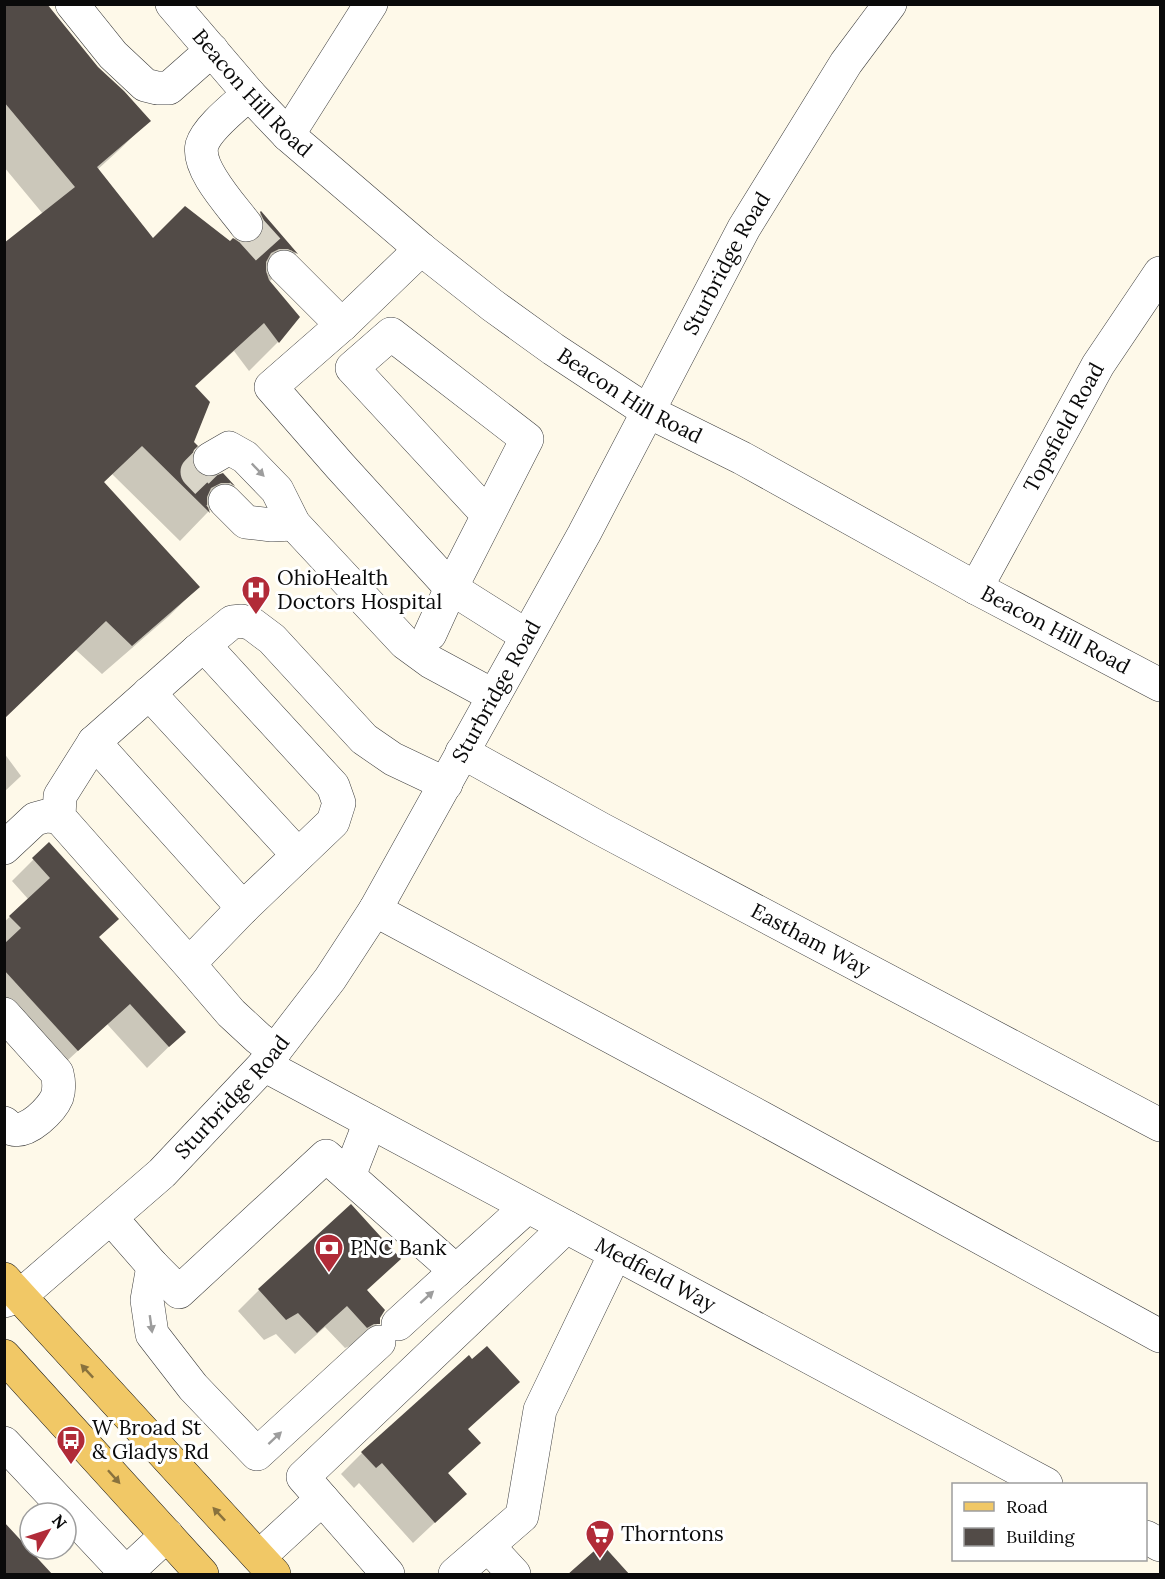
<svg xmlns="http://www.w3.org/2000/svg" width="1165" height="1579" viewBox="0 0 1165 1579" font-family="Lora,serif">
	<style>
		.shadow { fill: #0003 }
		.building { fill: #524b47 }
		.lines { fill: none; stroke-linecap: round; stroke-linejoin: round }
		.minor-tunnel { stroke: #d9d5c8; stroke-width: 33; stroke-dasharray: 33 16; stroke-linecap: butt }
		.minor-casing { stroke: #3d3d3d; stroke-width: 34 }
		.major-casing { stroke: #1b1b1b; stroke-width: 34 }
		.minor { stroke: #fff; stroke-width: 33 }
		.major { stroke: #f1c866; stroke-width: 33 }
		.oneway { fill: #9d9d9d }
		.oneway2 { fill: #89723d }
		.labels { text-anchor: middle; stroke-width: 6; stroke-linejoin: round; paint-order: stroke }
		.street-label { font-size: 21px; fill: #0a0a0a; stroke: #fff }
		.poi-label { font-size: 21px; fill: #0a0a0a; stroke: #fff; text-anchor: start }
	</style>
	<rect width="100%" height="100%" fill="#fef9e9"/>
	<path class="shadow" d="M4,4L97,68L149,121L119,150L97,170L153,240L230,243L261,213L296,254L269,282L298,318L278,342L249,371L234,351L194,387L192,442L190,458L192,469L199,476L209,479L223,475L233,486L180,541L112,474L103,483L198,587L169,616L102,674L76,650L43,214L4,167Z
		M4,753L21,776L4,792Z
		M49,844L98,938L184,1032L147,1068L107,1024L56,1071L4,1015V922L29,900L12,881Z
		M259,1290L366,1291L379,1317L378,1323L357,1345H352L345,1348L325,1327L295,1354L276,1334L264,1340L238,1311Z
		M479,1443L447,1474L465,1494L413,1543L359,1483L354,1488L341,1474L362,1453Z"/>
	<path class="building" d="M4,4H47L98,67L124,91L151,121L97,167L153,238L185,206L230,241L233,238L239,242L249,243L258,239L263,232L265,223L260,212L261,211L298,254L288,249H279L271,253L266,262V271L269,280L300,317L279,343L264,323L195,386L210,402L194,442L198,446L194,450L191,458L194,468L200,475L209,478L223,473L235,486L229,483H221L211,488L207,497V505L210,513L142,446L104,482L200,587L132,646L106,621L4,719V243L75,187L4,102Z
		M49,842L119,919L99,937L186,1032L169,1047L130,1004L78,1051L4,970V944L21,928L9,916L50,878L32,858Z
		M351,1204L401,1259L367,1290L385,1310L380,1318V1324H374L367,1328L347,1306L317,1333L298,1313L286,1320L258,1289Z
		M487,1346L520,1382L468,1429L481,1443L448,1473L467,1494L435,1523L382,1463L376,1468L361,1452L469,1355L472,1359Z
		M4,1522L53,1575H4Z
		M602,1544L630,1575H567Z"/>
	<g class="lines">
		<path class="minor-tunnel" d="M246,225L284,267
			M210,459L197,472L225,501"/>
		<g class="minor-casing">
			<g id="minor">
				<path d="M72,4L113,55L145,85L157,88H169L212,50"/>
				<path id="s1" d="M172,4L249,94L288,135L421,249L492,305L553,349L647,411L742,458L976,588L1160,685"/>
				<path d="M288,135L371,4"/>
				<path d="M246,225C233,207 196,169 202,145C207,128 236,106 249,94"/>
				<path d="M421,249L342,325L271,387L340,466L451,588L527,636"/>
				<path d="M284,267L342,325"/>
				<path d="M210,459L229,448L245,457L277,490L294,524L405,643L431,662L494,696"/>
				<path d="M225,501L246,522L272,525L294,524"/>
				<path id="s2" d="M976,588L1098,365L1160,273"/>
				<path d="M430,634L451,588L527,439L391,334L352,368L488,515"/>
				<path d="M198,650L232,622L242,621L252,624L272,639L364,739L393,759L446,784"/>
				<path d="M149,693L298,855"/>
				<path d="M94,742L243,908"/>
				<path id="s3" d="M462,752L601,829L1160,1125"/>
				<path d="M4,848L35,819L46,816L59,817"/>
				<path d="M375,910L762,1118L1160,1336"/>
				<path d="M189,964L243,908L333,822L339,803L333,786L212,654L198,650L94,742L60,796L59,817L189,964L231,1013L258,1038L275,1051"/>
				<path d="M4,1014L57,1073C59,1081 60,1088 57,1097C52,1109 28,1134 12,1129C9,1128 7,1125 4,1123"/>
				<path id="s4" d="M264,1065L1046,1484"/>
				<path d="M349,1176L370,1122"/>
				<path d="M111,1218L153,1266L179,1292L326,1156L456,1271L527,1207"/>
				<path d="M153,1266L147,1300L152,1334L193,1387L257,1454L379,1342"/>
				<path id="s5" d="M4,1301L20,1296L162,1173L264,1065L330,979L375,910L584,534L744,228L846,63L890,4"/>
				<path d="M398,1324L456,1271"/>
				<path d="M4,1443L126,1573L167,1535"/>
				<path d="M1146,1537L1160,1545"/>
				<path d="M488,1546L514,1574"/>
				<path d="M259,1557L322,1499"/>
				<path d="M388,1574L303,1477L566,1227"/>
				<path d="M455,1574L522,1516L540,1410L615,1254"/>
			</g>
		</g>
		<g class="major-casing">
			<path id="major" d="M4,1279L274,1574
				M4,1356L202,1574"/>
		</g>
		<use href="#minor" class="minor"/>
		<use href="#major" class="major"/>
	</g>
	<defs><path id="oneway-solid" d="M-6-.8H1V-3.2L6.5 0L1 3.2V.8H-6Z" transform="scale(1.5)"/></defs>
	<g class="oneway">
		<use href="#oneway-solid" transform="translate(258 470) rotate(46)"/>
		<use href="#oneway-solid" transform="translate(427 1297) rotate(-42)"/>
		<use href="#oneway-solid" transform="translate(151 1324) rotate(82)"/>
		<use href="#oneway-solid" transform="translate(275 1438) rotate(-43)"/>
	</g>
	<g class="oneway2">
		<use href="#oneway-solid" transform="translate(87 1371) rotate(-133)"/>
		<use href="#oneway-solid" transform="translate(114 1477) rotate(48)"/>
		<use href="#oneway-solid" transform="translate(219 1514) rotate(-133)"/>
	</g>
	<defs>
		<g id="hospital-pin" transform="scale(1.5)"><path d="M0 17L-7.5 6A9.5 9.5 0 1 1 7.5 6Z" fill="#b12b38" stroke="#fff"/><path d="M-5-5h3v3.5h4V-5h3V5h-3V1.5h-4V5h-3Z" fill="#fff"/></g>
		<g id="bank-pin" transform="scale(1.5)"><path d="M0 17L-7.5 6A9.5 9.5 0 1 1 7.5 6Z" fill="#b12b38" stroke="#fff"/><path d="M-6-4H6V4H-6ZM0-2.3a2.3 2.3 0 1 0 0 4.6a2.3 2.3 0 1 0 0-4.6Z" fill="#fff"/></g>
		<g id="bus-pin" transform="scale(1.5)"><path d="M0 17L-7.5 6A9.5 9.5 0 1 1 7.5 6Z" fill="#b12b38" stroke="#fff"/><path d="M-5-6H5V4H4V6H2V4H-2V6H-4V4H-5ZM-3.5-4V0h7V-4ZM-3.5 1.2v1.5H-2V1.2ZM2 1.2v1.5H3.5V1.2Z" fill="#fff"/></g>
		<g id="supermarket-pin" transform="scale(1.5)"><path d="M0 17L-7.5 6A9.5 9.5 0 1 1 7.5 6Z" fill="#b12b38" stroke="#fff"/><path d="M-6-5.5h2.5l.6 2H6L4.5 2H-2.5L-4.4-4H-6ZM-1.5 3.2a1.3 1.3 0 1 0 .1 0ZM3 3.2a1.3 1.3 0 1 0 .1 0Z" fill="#fff"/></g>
	</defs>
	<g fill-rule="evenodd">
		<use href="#hospital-pin" x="256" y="590"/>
		<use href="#bank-pin" x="329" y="1248"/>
		<use href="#bus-pin" x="71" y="1440"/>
		<use href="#supermarket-pin" x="600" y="1534"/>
	</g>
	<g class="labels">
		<g class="street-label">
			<text dy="7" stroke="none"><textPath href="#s1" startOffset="120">Beacon Hill Road</textPath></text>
			<text dy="7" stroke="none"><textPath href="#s5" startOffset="1280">Sturbridge Road</textPath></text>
			<text dy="7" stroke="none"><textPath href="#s1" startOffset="606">Beacon Hill Road</textPath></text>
			<text dy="7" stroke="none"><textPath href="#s2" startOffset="183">Topsfield Road</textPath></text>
			<text dy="7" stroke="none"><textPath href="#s1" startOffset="1092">Beacon Hill Road</textPath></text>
			<text dy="7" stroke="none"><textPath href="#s5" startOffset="794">Sturbridge Road</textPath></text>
			<text dy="7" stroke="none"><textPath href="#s3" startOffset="396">Eastham Way</textPath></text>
			<text dy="7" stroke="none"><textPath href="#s5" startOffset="308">Sturbridge Road</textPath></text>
			<text dy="7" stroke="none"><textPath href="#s4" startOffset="444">Medfield Way</textPath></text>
		</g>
		<g class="poi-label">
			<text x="277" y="585">OhioHealth<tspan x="277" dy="24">Doctors Hospital</tspan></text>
			<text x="350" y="1255">PNC Bank</text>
			<text x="92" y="1435">W Broad St<tspan x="92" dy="24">&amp; Gladys Rd</tspan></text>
			<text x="621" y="1541">Thorntons</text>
		</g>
	</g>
	<rect width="1165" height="1579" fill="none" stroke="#0a0a0a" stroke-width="12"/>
	<rect x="952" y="1483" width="195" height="78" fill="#ffffff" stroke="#9d9d9d" stroke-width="1.5"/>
	<rect x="964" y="1502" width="30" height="9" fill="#f1c866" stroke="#9d9d9d" stroke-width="1.5"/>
	<text x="1006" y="1513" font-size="18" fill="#0a0a0a">Road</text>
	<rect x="964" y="1528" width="30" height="18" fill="#524b47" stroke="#9d9d9d" stroke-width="1.5"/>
	<text x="1006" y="1543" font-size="18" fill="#0a0a0a">Building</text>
	<g transform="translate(48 1531) rotate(51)"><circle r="28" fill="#ffffff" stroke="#9d9d9d" stroke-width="1.5"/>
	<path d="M0-4.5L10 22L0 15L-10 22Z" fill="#b12b38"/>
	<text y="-9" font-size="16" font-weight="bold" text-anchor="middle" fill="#0a0a0a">N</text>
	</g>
</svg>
